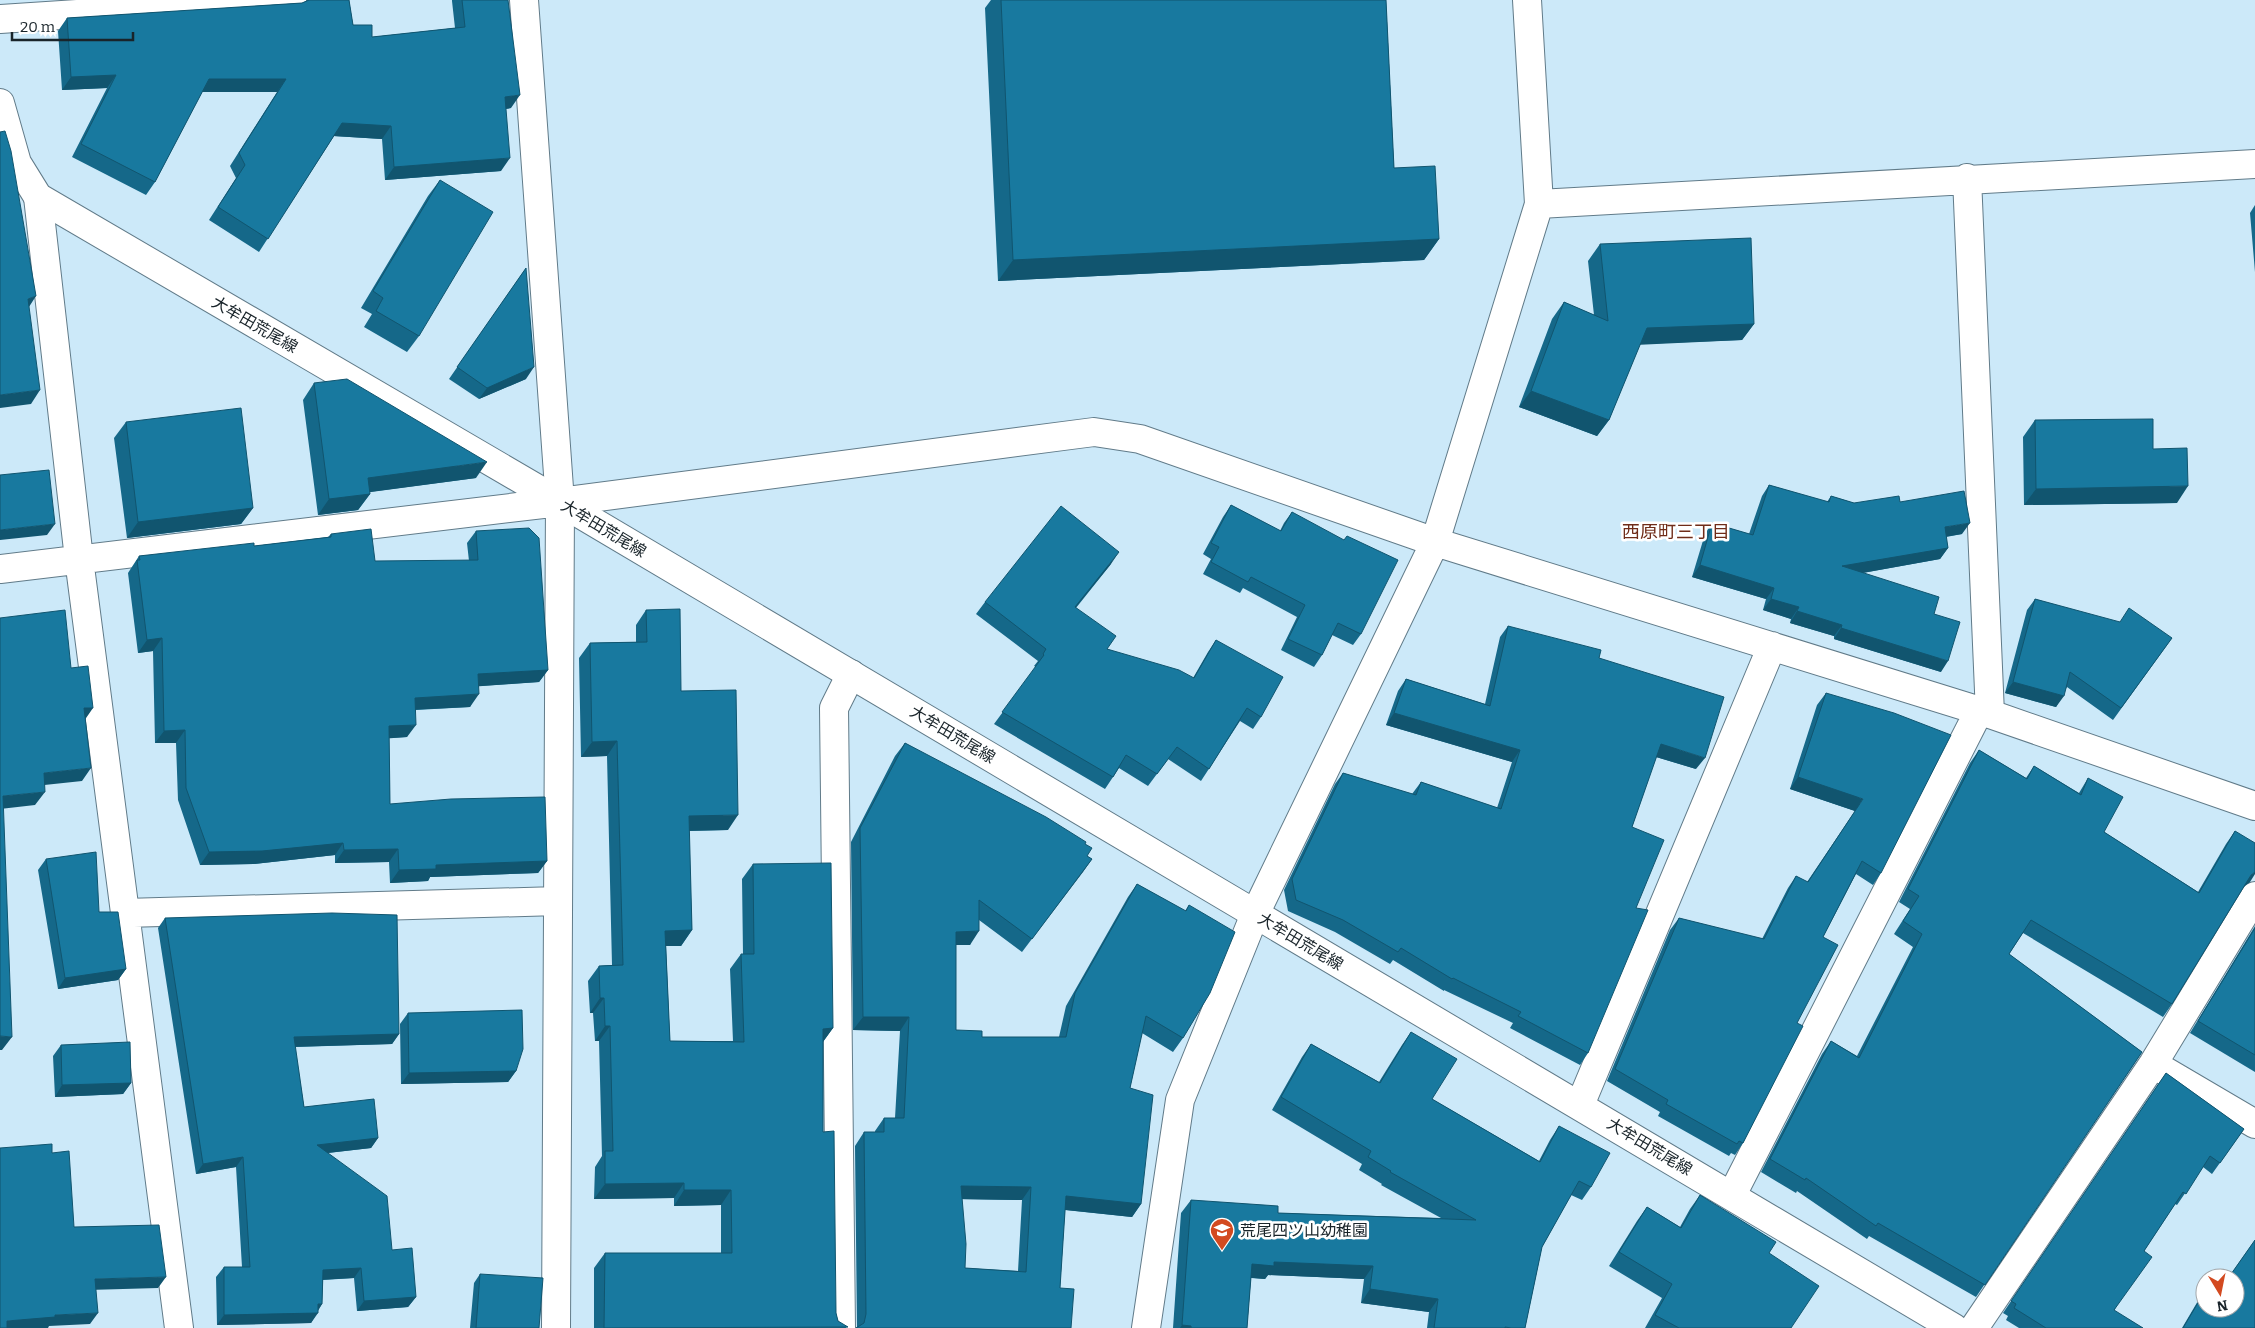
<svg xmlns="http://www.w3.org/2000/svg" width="2255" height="1328" viewBox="0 0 2255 1328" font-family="Bitter,'Noto Sans JP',serif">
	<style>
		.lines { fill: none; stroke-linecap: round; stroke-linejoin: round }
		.minor-casing { stroke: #617b89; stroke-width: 30 }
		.major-casing { stroke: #617b89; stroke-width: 30 }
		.minor { stroke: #fff; stroke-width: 28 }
		.major { stroke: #fff; stroke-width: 28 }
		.wall { fill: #156889; fill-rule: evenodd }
		.shaded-wall { fill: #11556f }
		.building { fill: #18799f; stroke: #11556f; fill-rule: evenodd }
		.labels { text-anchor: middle; stroke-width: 5; stroke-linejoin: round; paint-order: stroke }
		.street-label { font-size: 16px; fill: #19242a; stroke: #fff }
		.poi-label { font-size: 16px; fill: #19242a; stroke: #fff; text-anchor: start }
		.neighbourhood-label { font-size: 18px; fill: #6f2c19; stroke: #fff }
	</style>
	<rect width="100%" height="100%" fill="#cce9f9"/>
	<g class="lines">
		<g class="minor-casing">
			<path id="minor" d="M524,0L560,502L556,1328
				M0,19L292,0
				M1967,178L1990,714
				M38,197L79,559L179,1328
				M1539,204L2255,164
				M0,569L560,502L1094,432L1140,439L1435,542L1990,714L2255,806
				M125,913L558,901
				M2153,1064L2255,1124
				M1580,1105L1772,646
				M1732,1195L1979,711
				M841,1328L834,708L851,674
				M1146,1328L1180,1100L1255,914L1435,542L1539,204L1527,0
				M1974,1328L2153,1064L2255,896"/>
		</g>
		<g class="major-casing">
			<path id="major" d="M0,103L17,163L38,197L560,502L1954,1328"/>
		</g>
		<use href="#minor" class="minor"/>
		<use href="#major" class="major"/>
	</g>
	<path class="wall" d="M308,0H349L353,25L372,37L455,28L452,1V0H508L511,108L506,109L501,171L385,180L382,139L334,136L259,252L209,220L236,178L230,166L277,92H202L155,182L146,195L72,157L107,88L62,90L58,31L67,18L302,3Z
		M991,0H1386L1394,168L1439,239L1424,260L998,281L985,8Z
		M440,180L419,336L407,352L364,327L372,314L361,308L428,196Z
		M2255,205V272L2250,213Z
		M1600,244L1754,324L1742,340L1640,344L1609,420L1597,436L1519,407L1552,319L1564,302L1594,315L1588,261Z
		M526,268V379L479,399L449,379Z
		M314,383L476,478L369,492L370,494L358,510L318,515L303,400Z
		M2035,420L2153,449L2177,503L2024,505L2023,437Z
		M126,422L253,508L241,524L127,538L114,438Z
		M1769,485L1827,502L1831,496L1854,503L1900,502L1962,534L1946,537L1948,548L1940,559L1862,573L1934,614L1941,672L1834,639V636L1790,623L1791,619L1763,610L1766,599L1692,577L1705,534L1712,523L1749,534L1762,496Z
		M1231,505L1280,531L1284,523L1292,512L1361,634L1353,645L1332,635L1322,655L1314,667L1281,650L1297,617L1243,588L1240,593L1203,574L1211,559L1203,554L1223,517Z
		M476,531L548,670L539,682L479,686L470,707L416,710L407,737L389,738L390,804L547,861L538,873L430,877L428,881L390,883L389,862L335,863V855L253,864L200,865L178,800L176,743H155L153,651L138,653L128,573L139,556L254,546L328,537L331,534L375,561H469L467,543Z
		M1111,564L1076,608L1107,649L1193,678L1208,652L1216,640L1261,717L1253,729L1240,721L1201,781L1168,759L1148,786L1119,768L1105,789L994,724L1036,667L1034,666L1038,661L976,614L985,602Z
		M2035,599L2172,638L2113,720L2067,687L2056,707L2005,693L2027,610Z
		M646,610L681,691L728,830L689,831L692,930L681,946H666L670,1041H733L730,969L741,954H743L742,879L753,864L833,1028L823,1042V1132L836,1313L838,1321L847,1328H594V1268L605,1253H721V1205L674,1206V1198L594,1199L595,1167L602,1156L599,1041H595L593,1013H590L588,981L599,966L612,965L607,756L581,757L579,658L590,643L636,642V625Z
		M1508,626L1599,658L1696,769L1656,757L1632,827L1636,908L1588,1053L1580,1065L1510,1028L1513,1023L1444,990V991L1393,960L1390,964L1335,932L1288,911L1284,890L1335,784L1343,773L1412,794L1421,782L1497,808L1512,762L1386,725L1398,691L1406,679L1485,704L1500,637Z
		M1826,693L1881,873L1873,885L1856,874L1823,937L1797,1023L1743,1143L1735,1155L1731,1153L1729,1156L1658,1116L1660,1112L1607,1081L1670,930L1679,918L1762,939L1788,888L1796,876L1807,882L1855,811L1790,789L1817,705Z
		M905,743L1085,844L1087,856L1092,859L1022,952L979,920L970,945H956V1030L982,1037H1059L1066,1006L1128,897L1137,884L1185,911L1189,905L1183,1038L1173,1052L1142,1033L1130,1088L1141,1204L1132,1217L1065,1210L1060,1288L857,1328L855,1146L864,1132H875V1131L884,1118H895L900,1031L853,1030L851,842L895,756ZM962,1199L1022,1200L1018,1271L965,1268Z
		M1979,750L2026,778L2034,766L2079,793L2088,778L2104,832L2198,892L2226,844L2235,831L2250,882L2244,886L2172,1004L2163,1017L2023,933L2009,954L2142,1052L1976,1297L1869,1236L1867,1239L1797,1191L1796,1193L1761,1172L1822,1054L1831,1041L1857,1056L1913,947L1894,934L1910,909L1899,902L1970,763Z
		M46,859L99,912L126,969L118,980L58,989L38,870Z
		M165,918L399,1034L392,1044L295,1047L304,1107L378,1138L371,1148L328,1153L392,1250L416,1297L408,1307L357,1311L354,1278L323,1280L322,1304L311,1323L217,1325L216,1277L224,1267H242L236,1167L196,1174L158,928Z
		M2255,926V1072L2190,1033Z
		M408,1013L516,1071L508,1082L401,1084L400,1024Z
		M1411,1032L1432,1099L1539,1161L1550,1140L1559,1126L1591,1187L1582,1200L1571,1195L1542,1247L1525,1328H1427L1429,1312L1361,1303L1364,1279L1268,1275L1265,1279L1251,1278L1247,1328H1173L1181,1213L1191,1200L1278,1213L1441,1218L1381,1185L1382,1184L1359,1170L1362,1164L1272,1110L1302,1057L1311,1044L1379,1082L1402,1045Z
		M61,1045L131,1083L123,1094L55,1097L53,1056Z
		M2166,1073L2244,1129L2212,1174L2203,1167L2177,1205L2175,1204L2144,1251L2114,1311L2143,1328H2019L2006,1320L2008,1316L2003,1313Z
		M1700,1195L1769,1253L1791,1328H1645L1662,1298L1609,1266L1637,1221L1647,1207L1680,1227L1690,1209Z
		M2255,1240V1328H2182L2205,1289V1308H2235V1278H2212L2218,1270L2229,1277Z
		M480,1274L539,1328H470L474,1283Z"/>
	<path class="shaded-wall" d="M116,75L107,88L62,90L71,77Z
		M209,79H286L277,92H200Z
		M520,95L511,108L496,110L505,97Z
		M342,123L391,126L382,139L333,136Z
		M510,158L501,171L385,180L394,167Z
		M1439,239L1424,260L998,281L1013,260Z
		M36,296L27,310L28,299Z
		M1754,324L1742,340L1635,345L1647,328Z
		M534,367L526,379L479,399L487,388Z
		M40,390L31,404L0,408V395Z
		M1531,391L1609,420L1597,436L1519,407Z
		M487,462L476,478L356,494L368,478Z
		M2188,486L2177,503L2024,505L2036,489Z
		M370,494L358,510L318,515L329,499Z
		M253,508L241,524L127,538L138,522Z
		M1970,523L1962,534L1937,538L1945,527Z
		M55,524L47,535L0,540V530Z
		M1948,548L1940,559L1835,578L1842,566Z
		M1119,552L1111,564L1066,619L1075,607Z
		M1700,565L1774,588L1766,599L1692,577Z
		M1771,599L1799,607L1791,619L1763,610Z
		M1797,611L1842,625L1834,636L1790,623Z
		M1841,628L1948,661L1941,672L1834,639Z
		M162,638L153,651L138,653L147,640Z
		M548,670L539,682L469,687L478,674Z
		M2013,682L2064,696L2056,707L2005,693Z
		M479,694L470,707L406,710L415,698Z
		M84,708H93L84,721Z
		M1394,713L1520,750L1512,762L1386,725Z
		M416,725L407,737L380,739L389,726Z
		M185,730L176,743H155L164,731Z
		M617,741L607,756L581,757L592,742Z
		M1661,744L1705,758L1696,769L1653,756Z
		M91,768L82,781L35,786L44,773Z
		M1798,777L1863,799L1855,811L1790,789Z
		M45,792L35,805L0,809L3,796Z
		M738,815L728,830L678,831L689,816Z
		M343,843L335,855L253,864L200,865L209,852Z
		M398,849L389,862L335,863L344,850Z
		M1092,859L1083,872L1022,952L1032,939Z
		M547,861L538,873L430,877L428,881L390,883L399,870L436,865Z
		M2255,872V874L2250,882L2242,888L2251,875Z
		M692,930L681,946H655L665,931Z
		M979,931L970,945H947L956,932Z
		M126,969L118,980L58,989L65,978Z
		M600,998H604L593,1013H590Z
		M863,1017H909L900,1031L853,1030Z
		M605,1026H610L599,1041H595Z
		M833,1028L822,1043L823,1029Z
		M399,1034L392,1044L287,1047L294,1037Z
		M0,1036L12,1037L2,1050H0Z
		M516,1071L508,1082L401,1084L409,1073Z
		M131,1083L123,1094L55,1097L62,1085Z
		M378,1138L371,1148L309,1155L317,1145Z
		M243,1157L236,1167L196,1174L203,1164Z
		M684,1183L674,1198L594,1199L605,1184Z
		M961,1186L1031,1187L1022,1200L952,1199Z
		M684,1190H731L721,1205L674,1206Z
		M1066,1196L1141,1204L1132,1217L1057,1209Z
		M1274,1262L1373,1266L1364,1279L1268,1275L1265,1279L1243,1277L1252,1264Z
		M361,1268L354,1278L316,1280L323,1270Z
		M166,1277L158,1288L88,1290L95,1279Z
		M1370,1289L1438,1299L1429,1312L1361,1303Z
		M416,1297L408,1307L357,1311L364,1301Z
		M322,1304L316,1313H318L311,1323L217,1325L224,1315Z
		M98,1313L90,1324L49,1326L48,1328H2L7,1321L55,1315Z
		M1182,1325L1191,1326L1190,1328H1180Z"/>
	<path class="building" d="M309,0H349L353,25H372V37L465,27L462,0H508L520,95L505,97L510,158L394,167L391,126L342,123L268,239L218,207L245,165L239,153L286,79H209L155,182L81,144L116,75L71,77L67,18L302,3Z
		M1001,0H1386L1394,168L1435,166L1439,239L1013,260Z
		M5,131L11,151L36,296L28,299L40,390L0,395V132Z
		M440,180L493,212L419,336L376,311L383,298L373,291Z
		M1751,238L1754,324L1647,328L1609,420L1531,391L1564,302L1608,321L1600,244Z
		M526,268L534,367L487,388L457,367Z
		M347,379L487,462L368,478L370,494L329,499L314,383Z
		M241,408L253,508L138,522L126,422Z
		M2153,419V449L2187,448L2188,486L2036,489L2035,420Z
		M49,470L55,524L0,530V475Z
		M1769,485L1829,502L1831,496L1854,503L1899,496L1900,502L1964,491L1970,523L1945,527L1948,548L1842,566L1939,597L1934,614L1960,622L1948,661L1841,628L1842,625L1797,611L1799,607L1771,599L1774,588L1700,565L1712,523L1753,535Z
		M1231,505L1281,531L1292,512L1344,540L1347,536L1398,560L1361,634L1338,623L1322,655L1288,639L1305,605L1251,577L1248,582L1211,562L1219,547L1211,543Z
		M1061,506L1119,552L1075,607L1116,636L1107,649L1179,670L1194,678L1216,640L1283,677L1261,717L1247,708L1209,769L1177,747L1157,774L1126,755L1113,777L1002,712L1044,655L1043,654L1046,649L985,602Z
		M529,528L539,538L548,670L478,674L479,694L415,698L416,725L389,726L390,804L451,799L545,797L547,861L436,865V869L399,870L398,849L344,850L343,843L262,851L209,852L186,788L185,730L164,731L162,638L147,640L137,560H140L139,556L254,543V546L331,537V534L371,529L375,561L478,560L476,531Z
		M2035,599L2120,622L2129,608L2172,638L2121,708L2070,672L2064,696L2013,682Z
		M680,609L681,691L736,690L738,815L689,816L692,930L665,931L670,1041L744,1042L741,954H754L753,864L831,863L833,1028L823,1029V1132L834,1131L836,1313L838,1321L848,1327L604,1328L605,1253H732L731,1190H684V1183L605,1184V1151H613L610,1026H605L604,998H600L599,966L623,965L617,741L592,742L590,643L647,642L646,610Z
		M65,610L71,668L88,666L93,708H84L91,768L44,773L45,792L3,796L12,1037L0,1036V618Z
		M1508,626L1601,650L1599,658L1724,697L1705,758L1661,744L1632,827L1664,840L1636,908L1648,910L1588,1053L1518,1016L1521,1012L1453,978L1452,979L1401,948L1398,952L1343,920L1296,900L1292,879L1343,773L1416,795L1421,782L1501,809L1520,750L1394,713L1406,679L1490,706Z
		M1826,693L1894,713L1951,735L1881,873L1862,861L1823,937L1838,945L1797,1023L1803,1026L1743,1143L1739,1141L1737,1144L1666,1104L1668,1100L1615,1069L1679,918L1764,939L1796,876L1808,882L1863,799L1798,777Z
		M905,743L1046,817L1086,842L1085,844L1092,848L1087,856L1092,859L1032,939L979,900V931L956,932V1030L982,1031V1037H1066L1075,993L1137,884L1186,911L1189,905L1235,932L1210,993L1183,1038L1146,1016L1130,1088L1153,1095L1141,1204L1066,1196L1060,1288L1074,1289L1071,1328H856L864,1323L866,1314L864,1132H884V1118H904L909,1017H863L860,828ZM961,1186L1031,1187L1026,1272L965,1268L966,1244Z
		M1979,750L2027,779L2034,766L2081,795L2088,778L2123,797L2104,832L2199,893L2235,831L2255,843V872L2251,875L2172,1004L2031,920L2009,954L2142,1052L1985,1285L1878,1223L1876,1226L1806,1178L1805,1180L1770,1159L1831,1041L1859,1058L1922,934L1903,921L1919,896L1908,889Z
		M96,852L99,912H118L126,969L65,978L46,859Z
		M332,913L397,915L399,1034L294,1037L304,1107L374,1099L378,1138L317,1145L387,1196L392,1250L412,1248L416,1297L364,1301L361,1268L323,1270L322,1304H318V1313L224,1315V1267H250L243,1157L203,1164L165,918Z
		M2255,928V1055L2198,1021Z
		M522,1010L523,1049L516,1071L409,1073L408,1013Z
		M1411,1032L1457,1059L1432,1099L1540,1162L1559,1126L1610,1153L1591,1187L1579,1181L1542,1247L1525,1328H1511L1505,1327V1328H1434L1438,1299L1370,1289L1373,1266L1274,1262V1266L1252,1264L1247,1328H1191V1326L1182,1325L1191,1200L1278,1206V1213L1476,1220L1390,1172L1391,1171L1368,1157L1371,1151L1281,1097L1311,1044L1380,1083Z
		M130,1042L131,1083L62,1085L61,1045Z
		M2166,1073L2244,1129L2220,1163L2210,1156L2186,1194L2183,1192L2144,1251L2152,1257L2114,1310L2143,1328H2046L2014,1308L2016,1304L2011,1301Z
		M52,1144V1153L69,1151L74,1227L159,1225L166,1277L95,1279L98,1313L55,1315V1317L7,1321V1328H0V1148Z
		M1700,1195L1776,1242L1769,1253L1819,1286L1791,1328H1679L1655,1315L1672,1284L1619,1252L1647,1207L1681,1228Z
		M2255,1240V1328H2183L2205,1291V1308H2235V1278H2213L2218,1270L2229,1277Z
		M480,1274L543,1278L539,1328H476Z"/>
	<defs>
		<g id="school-pin" transform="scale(1.25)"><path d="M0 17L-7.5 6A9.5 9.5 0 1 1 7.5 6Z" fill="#d34a20" stroke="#fff"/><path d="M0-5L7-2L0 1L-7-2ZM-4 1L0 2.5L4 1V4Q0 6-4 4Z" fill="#fff"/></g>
	</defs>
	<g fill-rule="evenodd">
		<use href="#school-pin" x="1222" y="1230"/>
	</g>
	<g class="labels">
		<g class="street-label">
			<text transform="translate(255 324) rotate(30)" y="6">大牟田荒尾線</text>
			<text transform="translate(604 528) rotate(31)" y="6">大牟田荒尾線</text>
			<text transform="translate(953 734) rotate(31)" y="6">大牟田荒尾線</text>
			<text transform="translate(1301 941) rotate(31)" y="6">大牟田荒尾線</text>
			<text transform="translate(1650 1146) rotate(31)" y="6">大牟田荒尾線</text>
		</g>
		<g class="poi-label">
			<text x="1240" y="1236">荒尾四ツ山幼稚園</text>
		</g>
		<g class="neighbourhood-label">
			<text x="1676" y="538">西原町三丁目</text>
		</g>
	</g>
	<g transform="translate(2220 1293) rotate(170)"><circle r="24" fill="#ffffff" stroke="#a3a7aa"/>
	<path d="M0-4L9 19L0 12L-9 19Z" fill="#d34a20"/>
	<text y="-8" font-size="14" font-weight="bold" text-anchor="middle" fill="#19242a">N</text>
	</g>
	<path d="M12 32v8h121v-8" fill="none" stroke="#19242a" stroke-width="2.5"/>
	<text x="20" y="32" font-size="15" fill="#19242a" stroke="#ffffff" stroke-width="4" paint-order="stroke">20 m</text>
</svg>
